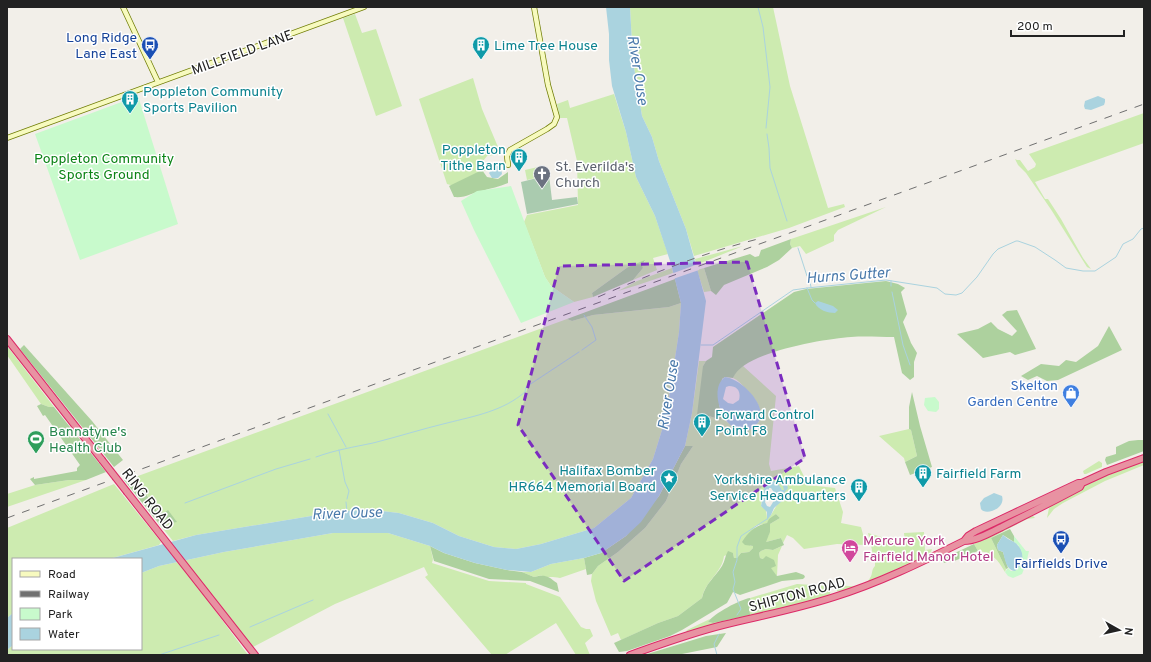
<svg xmlns="http://www.w3.org/2000/svg" width="1151" height="662" viewBox="0 0 1151 662" font-family="Overpass,sans-serif">
	<style>
		.grass { fill: #cdebb0; fill-rule: evenodd }
		.forest { fill: #add19e }
		.cemetery { fill: #aacbaf }
		.park { fill: #c8facc }
		.water { fill: #aad3df; fill-rule: evenodd }
		.pier { fill: #f2efe9 }
		.lines { fill: none; stroke-linecap: round; stroke-linejoin: round }
		.stream { stroke: #aad3df; stroke-width: 1 }
		.secondary-casing { stroke: #707d05; stroke-width: 6 }
		.highway-casing { stroke: #dc2a67; stroke-width: 8 }
		.secondary { stroke: #f7fabf; stroke-width: 4.5 }
		.highway { stroke: #e892a2; stroke-width: 6 }
		.rail { stroke: #707070; stroke-width: 1; stroke-dasharray: 8 8; stroke-linecap: butt }
		.highway-bridge-casing { stroke: #dc2a67; stroke-width: 8; stroke-linecap: butt }
		.highway-bridge { stroke: #e892a2; stroke-width: 6 }
		.marked { fill: #7b2cbf; fill-opacity: 0.2; stroke: #7b2cbf; stroke-width: 3; stroke-dasharray: 8 5; stroke-linejoin: round }
		.labels { text-anchor: middle; stroke-width: 3; stroke-linejoin: round; paint-order: stroke }
		.transit-label { font-size: 14px; fill: #164399; stroke: #fff; text-anchor: end }
		.culture-label { font-size: 14px; fill: #0d838f; stroke: #fff; text-anchor: start }
		.street-label { font-size: 14px; fill: #222; stroke: #fff }
		.park-label { font-size: 14px; fill: #0c8416; stroke: #fff }
		.worship-label { font-size: 14px; fill: #5b616d; stroke: #fff; text-anchor: start }
		.shop-label { font-size: 14px; fill: #366cbe; stroke: #fff; text-anchor: end }
		.leisure-label { font-size: 14px; fill: #27864d; stroke: #fff; text-anchor: start }
		.hotel-label { font-size: 14px; fill: #b23c85; stroke: #fff; text-anchor: start }
		.water-label { font-size: 15px; font-style: italic; fill: #4a7aab; stroke: #fff }
	</style>
	<rect width="100%" height="100%" fill="#f2efe9"/>
	<path class="grass" d="M630,7H773L790,86L828,208L844,204L845,207L789,228L694,256L686,229L659,161L652,137L642,116L633,61Z
		M355,14L362,33L376,29L402,106L376,116L343,18Z
		M473,78L482,109L501,154L487,156L483,161L486,170L454,186L447,184L419,99Z
		M614,94L626,132L636,177L655,216L668,254L653,258L657,270L633,280L643,268L641,266L645,261L628,267L592,293L593,297L574,302L551,286L545,277L524,222L527,215L578,205L577,161L567,118H560L557,104L568,100L570,108Z
		M1144,113V143L1035,182L1045,199H1048L1061,219L1083,258L1091,269L1087,267L1052,211L1026,173L1018,165L1015,159L1017,160H1020L1028,171L1035,167L1036,164L1029,154Z
		M538,167L540,177L527,180L525,170Z
		M886,207L838,230L834,235V241L806,254L800,246L792,248L790,244L791,239Z
		M743,246L696,265L695,259Z
		M672,268L673,273L638,285L618,291L637,281Z
		M704,268L711,291L704,292L697,270Z
		M681,303L679,332L666,417L653,459L631,498L594,528L541,544L516,549L494,547L459,536L433,523L399,513L373,510L341,511L196,535L173,541L160,525L169,524L164,513L158,511L138,482L140,478L138,476L567,319L572,321L593,315L669,307Z
		M7,346L54,407H49L41,404L7,355Z
		M699,361H706L703,366L704,421L709,416L721,420L722,414L726,421L738,431L759,422C763,407 755,398 745,388C741,384 738,380 733,378L735,372L743,366L776,396L769,464L771,471L799,466L808,485L835,488L843,512L841,523L861,527L866,545L837,544L804,549L793,538L787,535L783,543L781,538L766,542L765,540C771,534 769,531 770,524L780,518L776,514L767,523L755,526L753,530L750,546H753V548L749,552L741,553L737,558H734L733,553L724,556C722,573 705,581 702,598L678,616L658,623L621,640L618,633L611,636L596,601L591,581L592,574L598,566L618,552L645,528L666,501L681,464L693,446H685L692,413ZM776,481L784,493L771,515L767,518L766,510L761,506C763,490 764,490 776,481Z
		M909,429L911,430L917,456L905,462L904,458L879,436Z
		M1144,460V465L1105,481L1063,503L1054,509L1047,518L1049,508L1052,504L1079,488L1103,477Z
		M1099,461L1102,463V467L1086,474H1084L1083,471Z
		M69,480H86L7,507V494L35,485Z
		M114,484L161,542L159,545L109,559H13V613L7,618V528Z
		M1033,516L1035,518L1027,519L991,538L1006,569L1005,572C998,560 992,552 978,551L974,544L1026,517Z
		M924,532L925,550L932,549L930,555L858,586L843,592L837,591L836,586L839,585C849,586 864,589 870,578C873,574 871,570 875,566V559L873,558L872,550L868,533L905,544L904,533Z
		M333,533H388L430,546L433,559L432,563L489,581L526,583V584L560,597L581,627L586,629H590L593,636L585,643L590,655H576L556,623L505,655H492L425,577L428,575L424,567L335,604L253,647L216,600L211,605L248,655H7V650L13,645V649H141V573L159,566L224,552Z
		M782,546L778,555L777,576L763,559L760,558L759,553L761,551L766,549L773,550Z
		M584,558L586,569L560,578C556,577 554,577 550,577C542,577 543,574 534,577L522,572H531L551,564Z
		M797,584L828,586L831,589L830,594L828,597L685,634L687,630L710,619L708,622L713,623L742,617L750,611L749,607L751,601L750,598Z"/>
	<path class="forest" d="M482,170L487,177L498,179L508,172V183C499,187 491,188 482,191C470,193 467,198 454,197L449,186Z
		M791,239L790,244L792,248L779,260L767,267L724,285L716,295L711,291L704,268L750,254L755,257L759,256L761,250Z
		M645,260L642,266L643,268L633,280L593,297L592,293L628,267Z
		M675,279L681,303L669,307L593,315L572,321L567,319Z
		M886,281L898,284L905,288L901,292L907,314L903,322L911,343L917,353L914,362V377L910,380L902,373L894,337C879,337 865,336 851,337C824,339 743,352 733,378L725,377L722,379L719,405L722,414L721,420L709,416L704,421L696,423L703,366L706,361L712,357L713,347L794,292L806,289Z
		M1017,310L1036,349L1015,355L1010,352L983,358L957,334L978,329L991,322L998,329L1012,336L1017,331L1002,315L1007,311Z
		M1109,326L1122,350L1058,380L1047,381L1037,376L1028,380L1021,376L1041,364L1059,366L1066,360L1076,362L1098,346Z
		M24,345L92,421L123,460L114,467L20,349Z
		M912,392L920,426L932,467L910,475L905,462L917,456L911,430L909,429V407Z
		M41,404L49,407H54L106,472L86,480H69L35,485L30,479L34,477V479L77,471V468L80,465L45,415L43,416L37,406Z
		M1138,440H1144V451L1107,465L1105,460L1106,457L1116,454V447L1129,441Z
		M685,446H693L681,464L666,501L645,528L618,552L598,566L592,574L587,575L584,558L601,553L626,536L659,496Z
		M138,476L140,478L138,482L157,511L164,513L168,510L177,522L160,525L124,480Z
		M776,514L780,518L770,524V532L766,542L781,538L784,545L773,550L766,549L761,551L759,553L760,558L763,559L766,556L774,560L776,566L771,568L777,576L796,572L804,575L805,577L803,579L782,581L740,595L733,592L727,603L682,630L670,636L627,651L619,652L614,643L658,623L678,616L702,598C705,584 715,577 722,566C725,561 725,556 728,551L733,553L734,558H737L741,553L749,552L753,548V546L745,545L742,542C748,532 756,525 767,523L769,519Z
		M1010,529L1014,536V542L1003,535L997,545L998,550L1003,552L1008,568L1006,569L991,538Z
		M974,544L978,551L952,562L950,561L944,563L942,559Z
		M430,546L444,553L475,563L507,570L522,572L534,577C545,574 548,576 557,583L559,592L530,581L489,579L434,561Z
		M750,598L751,601L749,607L750,615L742,617L713,623L708,622C713,614 741,599 750,598Z
		M726,633L717,647L677,655H644L706,636Z"/>
	<path class="cemetery" d="M549,175L552,200L577,197L578,204L527,214L521,182Z"/>
	<path class="park" d="M138,96L178,224L80,260L35,134Z
		M511,186L545,277L551,286L574,302L521,323L474,230L461,201L477,191Z
		M935,397L939,402V409L936,412L928,411L924,405L925,398Z
		M1014,536L1026,551H1029L1026,564L1022,574L1013,578L1008,576L1005,572L1008,568L1011,571H1015L1019,546L1014,542Z"/>
	<path class="water" d="M606,7H630L633,61L642,116L652,137L659,161L686,229L706,301L692,413L685,446L659,496L641,522L626,536L601,553L584,558L551,564L531,572L507,570L475,563L444,553L430,546L388,533H333L224,552L159,566L141,573V559H109L196,535L341,511L373,510L399,513L433,523L459,536L494,547L516,549L541,544L594,528L631,498L653,459L666,417L679,332L681,303L671,264L655,216L636,177L626,132L612,86L609,60V34Z
		M1098,96L1105,99V102L1104,105L1091,110L1085,109L1084,106L1085,101Z
		M497,165L501,168L502,174L498,178H492L489,173L495,166Z
		M818,301L833,306L838,310L835,313C828,313 818,310 815,303Z
		M725,377C740,378 768,405 759,421C757,425 751,429 747,431C745,431 741,431 738,430C721,424 709,388 725,377ZM729,386C738,386 741,392 739,400L733,404L728,403L723,399L726,387Z
		M781,478L788,479L789,484L787,485L788,488L784,493L782,501L774,508L771,515L767,520V512L761,506L765,485L769,480C776,480 779,484 782,490H784L783,486L778,480ZM769,488H771C777,496 775,499 770,507L767,506L765,502L767,498Z
		M994,493L1002,496C1006,509 985,516 981,509C981,509 980,503 980,503L984,498Z
		M1003,535C1006,538 1010,540 1014,542C1025,549 1025,564 1015,571C1006,570 1005,559 1003,552L998,550L997,545Z
		M13,613V645L7,650V618Z"/>
	<path class="pier" d="M698,264L699,270L673,279L671,274Z"/>
	<g class="lines">
		<path class="stream" d="M758,7L763,27L770,87L766,128
			M767,134L769,148L770,168L787,221
			M798,248L807,276
			M891,281V286
			M810,282L811,287
			M807,288L812,300L815,303
			M892,292L903,345L910,365
			M701,345H713L793,290L807,288L886,280L937,288L945,294L956,295L962,293L977,277L993,254L998,249L1016,241H1018L1035,247L1055,260L1066,268L1083,271H1095L1116,257L1123,244L1133,239L1141,229L1144,228
			M582,350L596,340L592,327L584,315
			M328,414L346,447
			M339,450L345,482L349,491L347,499
			M316,457C335,450 354,447 373,443C397,437 422,429 447,423C475,416 503,411 525,392L526,387L579,352
			M346,502L347,512
			M185,503L276,469L310,459
			M737,615L741,609L733,589L735,582L733,572L737,560V547L741,536L767,519
			M250,627L313,600
			M159,655L219,635
			M717,655L714,644L719,634"/>
		<g class="secondary-casing">
			<path id="secondary" d="M123,7L158,82
				M7,138L364,7
				M508,165L507,156L510,150L547,129L554,124L557,117L548,85L534,7"/>
		</g>
		<g class="highway-casing">
			<path id="highway" d="M7,339L102,460
				M127,492L255,655
				M964,541L968,536L976,531L1078,483H1082L1106,472L1144,458
				M630,655C661,644 691,633 723,625C760,616 797,609 834,597C879,583 922,562 964,541C977,541 991,532 1002,527C1028,514 1054,501 1080,487L1082,483"/>
		</g>
		<use href="#secondary" class="secondary"/>
		<use href="#highway" class="highway"/>
		<path class="rail" d="M598,297C651,274 703,253 758,239
			M7,518L1144,104"/>
		<g class="highway-bridge-casing">
			<path id="highway-bridge" d="M102,460L127,492"/>
		</g>
		<use href="#highway-bridge" class="highway-bridge"/>
	</g>
	<path class="marked" d="M747,262L805,458L624,581L518,425L559,266Z"/>
	<defs>
		<g id="bus-pin" transform="scale(0.9)"><path d="M0 17L-7.5 6A9.5 9.5 0 1 1 7.5 6Z" fill="#1a4fb4" stroke="#fff"/><path d="M-5-6H5V4H4V6H2V4H-2V6H-4V4H-5ZM-3.5-4V0h7V-4ZM-3.5 1.2v1.5H-2V1.2ZM2 1.2v1.5H3.5V1.2Z" fill="#fff"/></g>
		<g id="building-pin" transform="scale(0.9)"><path d="M0 17L-7.5 6A9.5 9.5 0 1 1 7.5 6Z" fill="#0f9aa8" stroke="#fff"/><path d="M-4-6H4V6H1V3H-1V6H-4ZM-2.5-4.3h1.7v1.8h-1.7ZM.8-4.3h1.7v1.8H.8ZM-2.5-1h1.7V.8h-1.7ZM.8-1h1.7V.8H.8Z" fill="#fff"/></g>
		<g id="church-pin" transform="scale(0.9)"><path d="M0 17L-7.5 6A9.5 9.5 0 1 1 7.5 6Z" fill="#6b7280" stroke="#fff"/><path d="M-1.2-6h2.4v3.5h3.3v2.4h-3.3V6h-2.4V-.1h-3.3v-2.4h3.3Z" fill="#fff"/></g>
		<g id="shop-pin" transform="scale(0.9)"><path d="M0 17L-7.5 6A9.5 9.5 0 1 1 7.5 6Z" fill="#3f7fe0" stroke="#fff"/><path d="M-5-2.5h2.3a2.7 3.5 0 0 1 5.4 0H5L5.5 6h-11ZM-1.5-2.5h3a1.5 2.3 0 0 0-3 0Z" fill="#fff"/></g>
		<g id="stadium-pin" transform="scale(0.9)"><path d="M0 17L-7.5 6A9.5 9.5 0 1 1 7.5 6Z" fill="#2e9e5b" stroke="#fff"/><path d="M0-5a6.5 5 0 1 0 0 10a6.5 5 0 1 0 0-10ZM-3.5-1.8h7v3.6h-7Z" fill="#fff"/></g>
		<g id="sight-pin" transform="scale(0.9)"><path d="M0 17L-7.5 6A9.5 9.5 0 1 1 7.5 6Z" fill="#0f9aa8" stroke="#fff"/><path d="M0-6L1.8-2.2L6-1.7L2.9 1.2L3.7 5.4L0 3.3L-3.7 5.4L-2.9 1.2L-6-1.7L-1.8-2.2Z" fill="#fff"/></g>
		<g id="hotel-pin" transform="scale(0.9)"><path d="M0 17L-7.5 6A9.5 9.5 0 1 1 7.5 6Z" fill="#d1479c" stroke="#fff"/><path d="M-6-4.5h1.5V1H6V5H4.5V3h-9V5H-6ZM-4 0a1.8 1.8 0 1 1 3.6 0ZM.5 0V-2.5h3Q6-2.5 6 0Z" fill="#fff"/></g>
	</defs>
	<g fill-rule="evenodd">
		<use href="#bus-pin" x="150" y="45"/>
		<use href="#building-pin" x="481" y="45"/>
		<use href="#building-pin" x="130" y="99"/>
		<use href="#building-pin" x="519" y="157"/>
		<use href="#church-pin" x="542" y="174"/>
		<use href="#shop-pin" x="1071" y="393"/>
		<use href="#building-pin" x="702" y="422"/>
		<use href="#stadium-pin" x="36" y="439"/>
		<use href="#building-pin" x="923" y="473"/>
		<use href="#sight-pin" x="669" y="478"/>
		<use href="#building-pin" x="859" y="487"/>
		<use href="#bus-pin" x="1061" y="539"/>
		<use href="#hotel-pin" x="850" y="548"/>
	</g>
	<g class="labels">
		<g class="transit-label">
			<text x="137" y="42">Long Ridge<tspan x="137" dy="16">Lane East</tspan></text>
			<text x="1061" y="568" text-anchor="middle">Fairfields Drive</text>
		</g>
		<g class="culture-label">
			<text x="494" y="50">Lime Tree House</text>
			<text x="143" y="96">Poppleton Community<tspan x="143" dy="16">Sports Pavilion</tspan></text>
			<text x="506" y="154" text-anchor="end">Poppleton<tspan x="506" dy="16">Tithe Barn</tspan></text>
			<text x="715" y="419">Forward Control<tspan x="715" dy="16">Point F8</tspan></text>
			<text x="656" y="475" text-anchor="end">Halifax Bomber<tspan x="656" dy="16">HR664 Memorial Board</tspan></text>
			<text x="936" y="478">Fairfield Farm</text>
			<text x="846" y="484" text-anchor="end">Yorkshire Ambulance<tspan x="846" dy="16">Service Headquarters</tspan></text>
		</g>
		<g class="street-label">
			<text transform="translate(242 52) rotate(-20)" y="5">MILLFIELD LANE</text>
			<text transform="translate(148 499) rotate(52)" y="5">RING ROAD</text>
			<text transform="translate(797 594) rotate(-15)" y="5">SHIPTON ROAD</text>
		</g>
		<g class="park-label">
			<text x="104" y="163">Poppleton Community<tspan x="104" dy="16">Sports Ground</tspan></text>
		</g>
		<g class="worship-label">
			<text x="555" y="171">St. Everilda's<tspan x="555" dy="16">Church</tspan></text>
		</g>
		<g class="shop-label">
			<text x="1058" y="390">Skelton<tspan x="1058" dy="16">Garden Centre</tspan></text>
		</g>
		<g class="leisure-label">
			<text x="49" y="436">Bannatyne's<tspan x="49" dy="16">Health Club</tspan></text>
		</g>
		<g class="hotel-label">
			<text x="863" y="545">Mercure York<tspan x="863" dy="16">Fairfield Manor Hotel</tspan></text>
		</g>
		<g class="water-label">
			<text transform="translate(638 70) rotate(81)" y="5">River Ouse</text>
			<text transform="translate(848 275) rotate(-4)" y="5">Hurns Gutter</text>
			<text transform="translate(668 395) rotate(-81)" y="5">River Ouse</text>
			<text transform="translate(347 513) rotate(-2)" y="5">River Ouse</text>
		</g>
	</g>
	<rect width="1151" height="662" fill="none" stroke="#222222" stroke-width="16"/>
	<rect x="12" y="558" width="130" height="92" fill="#ffffff" stroke="#a7a7a7"/>
	<rect x="20" y="571" width="20" height="6" fill="#f7fabf" stroke="#a7a7a7"/>
	<text x="48" y="578" font-size="12" fill="#222222">Road</text>
	<rect x="20" y="591" width="20" height="6" fill="#707070" stroke="#a7a7a7"/>
	<text x="48" y="598" font-size="12" fill="#222222">Railway</text>
	<rect x="20" y="608" width="20" height="12" fill="#c8facc" stroke="#a7a7a7"/>
	<text x="48" y="618" font-size="12" fill="#222222">Park</text>
	<rect x="20" y="628" width="20" height="12" fill="#aad3df" stroke="#a7a7a7"/>
	<text x="48" y="638" font-size="12" fill="#222222">Water</text>
	<g transform="translate(1119 630) rotate(98)" stroke="#ffffff" stroke-width="3" paint-order="stroke">
	<path d="M0-3L7 15L0 10L-7 15Z" fill="#222222"/>
	<text y="-6" font-size="11" font-weight="bold" text-anchor="middle" fill="#222222">N</text>
	</g>
	<path d="M1011 30v6h113v-6" fill="none" stroke="#222222" stroke-width="2"/>
	<text x="1017" y="30" font-size="12" fill="#222222" stroke="#ffffff" stroke-width="3" paint-order="stroke">200 m</text>
</svg>
